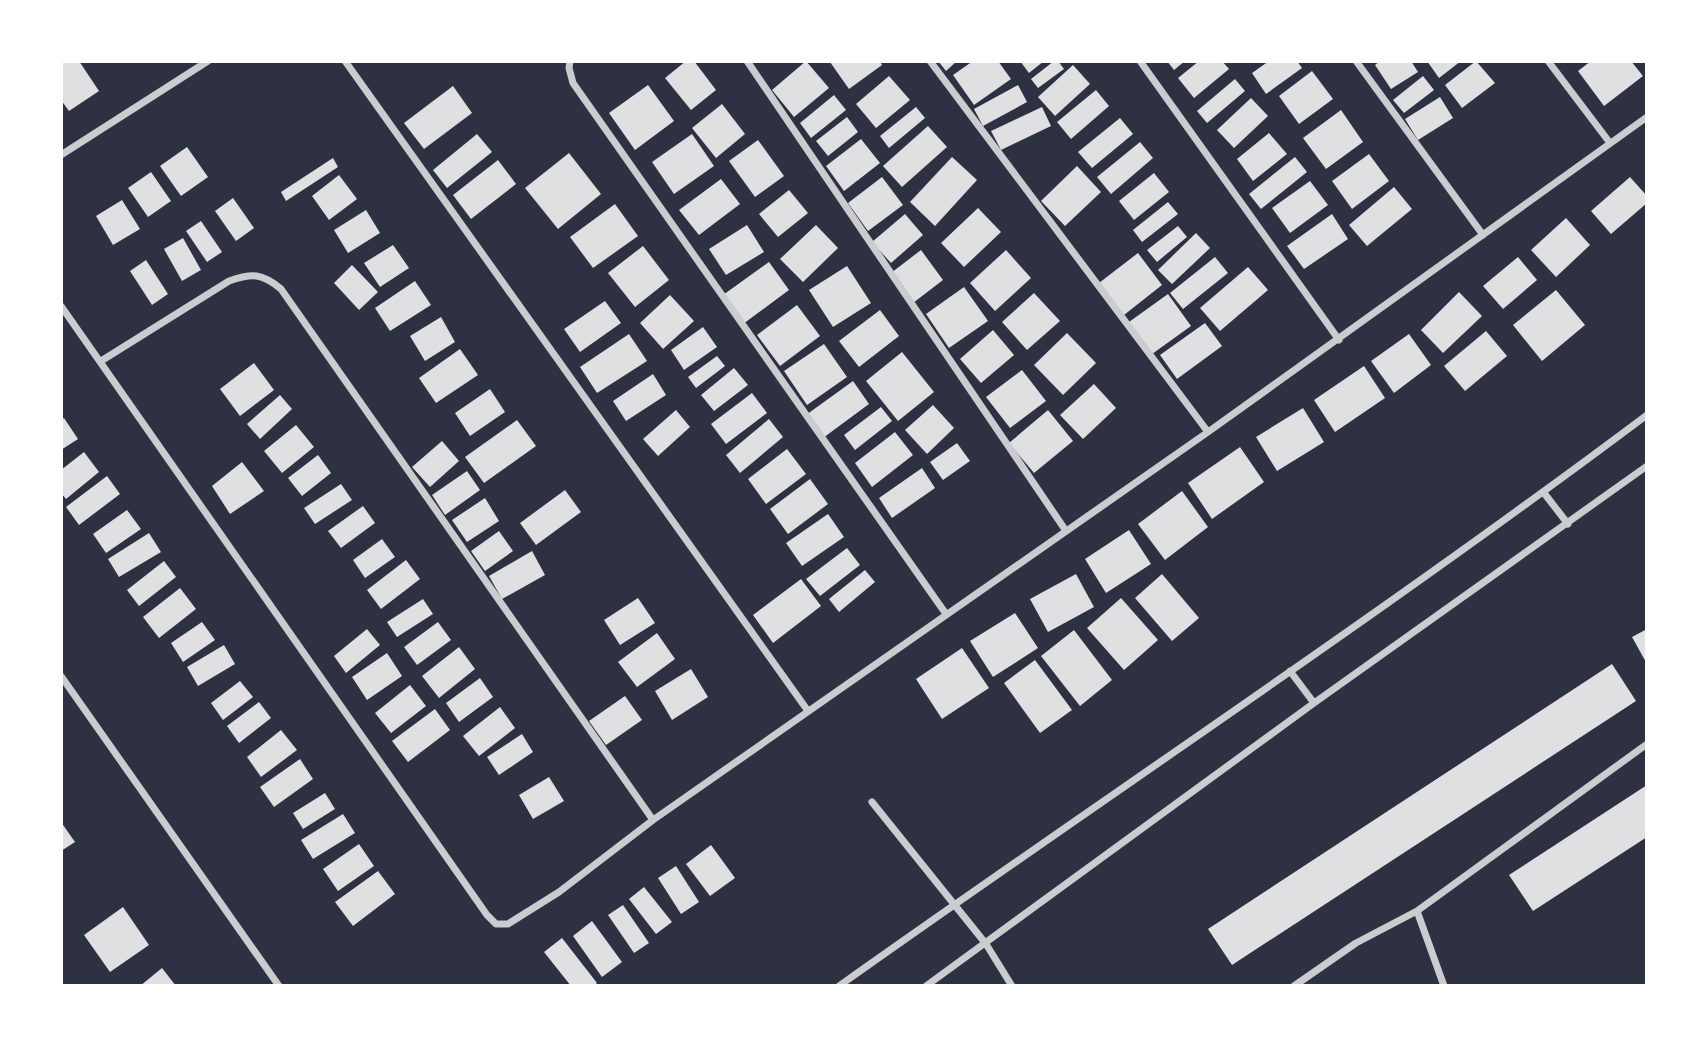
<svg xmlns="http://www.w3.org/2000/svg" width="1708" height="1047" viewBox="0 0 1708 1047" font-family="'Times New Roman',serif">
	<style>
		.building { fill: #e0e0e3 }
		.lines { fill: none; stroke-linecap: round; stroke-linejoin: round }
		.minor { stroke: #caccd0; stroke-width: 7 }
	</style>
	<rect width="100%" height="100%" fill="#2d3142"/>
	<path class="building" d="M61,61H79L99,91L69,111L61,100Z
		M686,61H694L716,90L691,110L665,78Z
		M806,61L829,88L794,117L772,90Z
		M831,61H880L882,65L849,89L830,62Z
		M938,61H957L946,71Z
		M973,61H998L1011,79L974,105L953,75Z
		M1020,61H1044L1029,73Z
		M1054,61H1058L1064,69L1038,88L1031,79Z
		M1167,61H1185L1174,70Z
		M1199,61H1222L1229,69L1194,98L1178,78Z
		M1269,61H1297L1302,68L1266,94L1252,73Z
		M1380,61H1411L1418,72L1391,89L1375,65Z
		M1427,61H1461L1439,78Z
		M1476,61L1495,83L1462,108L1445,85Z
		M1591,61H1631L1643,76L1604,106L1578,71Z
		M1073,65L1090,84L1055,116L1038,97Z
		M1312,71L1333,99L1299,124L1279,96Z
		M889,76L910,100L876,128L856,104Z
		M1423,76L1434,90L1404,113L1393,100Z
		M1235,79L1245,91L1207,123L1197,111Z
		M648,85L674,121L635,150L609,113Z
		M1018,85L1027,102L983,126L974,109Z
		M453,86L472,113L424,149L404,123Z
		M1096,90L1109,106L1071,139L1057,122Z
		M834,95L846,110L811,138L800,123Z
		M1440,97L1453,118L1418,140L1405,119Z
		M1251,98L1268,116L1234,148L1217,130Z
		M722,104L745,134L716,158L692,128Z
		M916,107L925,118L889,148L880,136Z
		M1042,107L1051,126L1001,150L991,131Z
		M1341,110L1363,142L1326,169L1303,138Z
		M847,117L858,132L828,156L816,141Z
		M1120,118L1133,134L1092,168L1078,152Z
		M928,126L947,147L902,187L883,166Z
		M1269,133L1287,154L1253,181L1237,159Z
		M477,134L492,152L447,188L433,170Z
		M692,134L714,166L674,194L652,162Z
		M861,139L880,163L844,191L826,166Z
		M758,140L784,176L755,197L729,161Z
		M1140,142L1153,158L1111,194L1097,177Z
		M187,147L208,177L181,196L160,166Z
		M569,153L601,194L558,229L525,188Z
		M1369,154L1389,181L1352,209L1332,181Z
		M952,157L977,180L935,226L910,202Z
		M1295,157L1307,172L1261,209L1249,194Z
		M333,158L338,167L286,201L281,192Z
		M498,160L516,184L471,219L453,195Z
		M1077,166L1101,192L1065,226L1041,201Z
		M151,172L171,201L148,217L128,188Z
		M1154,173L1169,192L1134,220L1119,201Z
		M339,175L357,199L329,220L312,196Z
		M882,177L903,205L868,231L848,203Z
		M1630,177L1647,196V203L1611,234L1591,211Z
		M721,179L740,204L699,235L679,210Z
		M1310,181L1328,205L1290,233L1272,208Z
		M1394,187L1412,209L1367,246L1349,225Z
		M789,190L808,213L778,237L759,214Z
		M233,198L254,228L236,241L215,211Z
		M122,200L140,229L113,245L96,216Z
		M1168,202L1178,214L1142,242L1133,230Z
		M615,204L638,236L593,268L570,237Z
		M978,208L1001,232L964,267L941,243Z
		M366,210L380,233L348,253L334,230Z
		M905,214L923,235L891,263L872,242Z
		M1332,214L1348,239L1304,269L1287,246Z
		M1566,218L1590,245L1556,277L1531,250Z
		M201,221L222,252L207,262L186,231Z
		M747,225L764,252L726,275L709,249Z
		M816,225L838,248L803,282L780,259Z
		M1178,226L1187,237L1157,262L1147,250Z
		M1196,233L1210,248L1172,284L1158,270Z
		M183,238L201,270L182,281L164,249Z
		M393,245L409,268L380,287L364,263Z
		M643,246L669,280L635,307L608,273Z
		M921,250L943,280L913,303L891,273Z
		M1006,250L1031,278L995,311L970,283Z
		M1138,253L1162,285L1124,315L1099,283Z
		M1215,257L1228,273L1183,309L1170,293Z
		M1518,257L1537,280L1503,309L1483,286Z
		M146,260L168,294L152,305L130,271Z
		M769,262L789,290L743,324L723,295Z
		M352,265L378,292L359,310L334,283Z
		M847,266L871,303L833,327L809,290Z
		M1248,267L1268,290L1220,331L1200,308Z
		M415,281L431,305L390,331L375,308Z
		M964,287L988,321L949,348L926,314Z
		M1556,290L1585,325L1542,361L1513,325Z
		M1459,292L1482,316L1443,353L1421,330Z
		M1034,293L1060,321L1027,350L1002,322Z
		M1168,294L1191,326L1152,354L1129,322Z
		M670,295L694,321L663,349L640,323Z
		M605,301L621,323L580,352L564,329Z
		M797,305L820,336L780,366L757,335Z
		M880,310L899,336L859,367L839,341Z
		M441,317L455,342L425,361L410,336Z
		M1205,323L1222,346L1177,379L1160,355Z
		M703,327L717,347L684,370L671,350Z
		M993,330L1014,355L981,383L960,359Z
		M1486,331L1507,356L1465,391L1444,366Z
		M1067,333L1096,363L1063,395L1034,365Z
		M629,334L647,361L597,393L580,367Z
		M1409,334L1431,365L1394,393L1371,361Z
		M824,344L847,377L807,405L784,371Z
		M460,349L478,375L436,403L419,378Z
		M902,352L934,392L898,421L866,381Z
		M717,356L725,366L696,388L688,377Z
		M254,363L274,390L240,416L220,389Z
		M1364,366L1385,398L1335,432L1314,400Z
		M734,368L748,385L714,411L701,395Z
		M1022,370L1046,401L1010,428L986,397Z
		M653,374L666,395L626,421L613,401Z
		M853,381L869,404L823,438L806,415Z
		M1094,384L1116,408L1083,439L1060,415Z
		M490,389L505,412L470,436L455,413Z
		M752,393L767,413L726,444L711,424Z
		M280,395L292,409L260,439L247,424Z
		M933,405L954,428L927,454L905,430Z
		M881,407L892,421L855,450L844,435Z
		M1303,408L1324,442L1277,471L1256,437Z
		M676,410L690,427L658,456L643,439Z
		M1048,410L1073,441L1034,473L1009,443Z
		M64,418L78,439L61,450V420Z
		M769,419L783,437L740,473L726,455Z
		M517,420L536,446L484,483L465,457Z
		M296,425L314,447L282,473L264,451Z
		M895,432L913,455L872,487L855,463Z
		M442,441L459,461L430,487L412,467Z
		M957,443L970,461L943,480L930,462Z
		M1240,447L1264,482L1212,519L1188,483Z
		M787,449L806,474L766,504L748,479Z
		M84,452L99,472L66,499L61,493V470Z
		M318,455L331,473L302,496L288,478Z
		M242,462L264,491L230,514L212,486Z
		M922,468L935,488L892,518L879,498Z
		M467,471L480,490L445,515L432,495Z
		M107,476L120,494L79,525L66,507Z
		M810,479L828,504L788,534L770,509Z
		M341,484L352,500L315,524L304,508Z
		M565,490L581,512L536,545L520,523Z
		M1182,491L1208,527L1165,560L1138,524Z
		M485,498L499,521L467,542L452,520Z
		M363,506L375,523L341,548L328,531Z
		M127,510L141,529L106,553L93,534Z
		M828,514L844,537L802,566L786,543Z
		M1129,530L1151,564L1106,593L1085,559Z
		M499,531L513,551L485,571L471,551Z
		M149,533L161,552L119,577L108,559Z
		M382,539L395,557L365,578L353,560Z
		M847,548L860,565L820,596L806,579Z
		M532,551L545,575L502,599L489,576Z
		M406,560L420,579L381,609L367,590Z
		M164,561L176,577L139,606L127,590Z
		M865,570L875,582L839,612L829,599Z
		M1076,574L1094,607L1048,632L1030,599Z
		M1162,574L1199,618L1172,641L1135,598Z
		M801,579L821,606L773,643L753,615Z
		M180,588L196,609L159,638L143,617Z
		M638,598L655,623L620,645L604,620Z
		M1121,598L1158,640L1124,670L1087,628Z
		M423,599L433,614L397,637L387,622Z
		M1015,613L1038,648L993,677L970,641Z
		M202,622L215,640L183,662L171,643Z
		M438,622L451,640L417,665L404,647Z
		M367,629L380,645L346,673L334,656Z
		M1647,629V664L1632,637Z
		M1074,630L1112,680L1080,706L1041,656Z
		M657,633L675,659L637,687L618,662Z
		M224,645L235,664L198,686L187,667Z
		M459,647L475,669L439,698L422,676Z
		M962,648L989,688L942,719L916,679Z
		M387,653L402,676L367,700L352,677Z
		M1035,660L1072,710L1040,733L1004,683Z
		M1612,664L1636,701L1232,965L1208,929Z
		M691,669L708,697L672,720L655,691Z
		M480,678L493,697L459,722L446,703Z
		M240,681L253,697L223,720L211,703Z
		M410,685L426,706L391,733L375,713Z
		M625,696L642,720L606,745L589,721Z
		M259,702L271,718L239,743L227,726Z
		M500,707L515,728L479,756L463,736Z
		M435,709L450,730L408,762L392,741Z
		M281,730L297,750L261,777L247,757Z
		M522,734L533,752L499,775L487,757Z
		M300,759L313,779L274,807L260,787Z
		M549,777L564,801L533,819L519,795Z
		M1647,785V837L1533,911L1509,875Z
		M325,793L335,809L303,829L293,813Z
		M343,814L355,833L313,859L301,840Z
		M61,822L75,842L61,851Z
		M359,844L374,866L338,891L323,869Z
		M711,845L735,878L710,896L686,864Z
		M676,866L699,902L681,914L658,878Z
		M378,871L395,894L353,926L335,902Z
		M644,887L672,922L656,934L629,899Z
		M623,905L649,943L634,953L608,915Z
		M123,907L149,945L110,972L84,935Z
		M592,921L622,962L602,977L573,936Z
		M562,938L597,983L593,986H571L544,952Z
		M162,968L176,986H140Z"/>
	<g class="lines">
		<path class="minor" d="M345,61L808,711
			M570,61L569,68L573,83L946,614
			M747,61L1066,531
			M930,61L1208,432
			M1140,61L1339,340
			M1356,61L1483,235
			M1548,61L1610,143
			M61,155L208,61
			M61,306L487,915L496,924H508L559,892L653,820L1208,432L1647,117
			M101,361L229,281C252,273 262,273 281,289L653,820
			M1544,493L1568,524
			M1290,671L1314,703
			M61,676L279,986
			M872,802L986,944L1012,986
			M839,986C1108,795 1383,613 1647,415
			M926,986L1314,703L1647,466
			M1294,986L1356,943L1417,911
			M1444,986L1417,911L1647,744"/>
	</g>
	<rect width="1708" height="1047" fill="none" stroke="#ffffff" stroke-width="126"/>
</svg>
